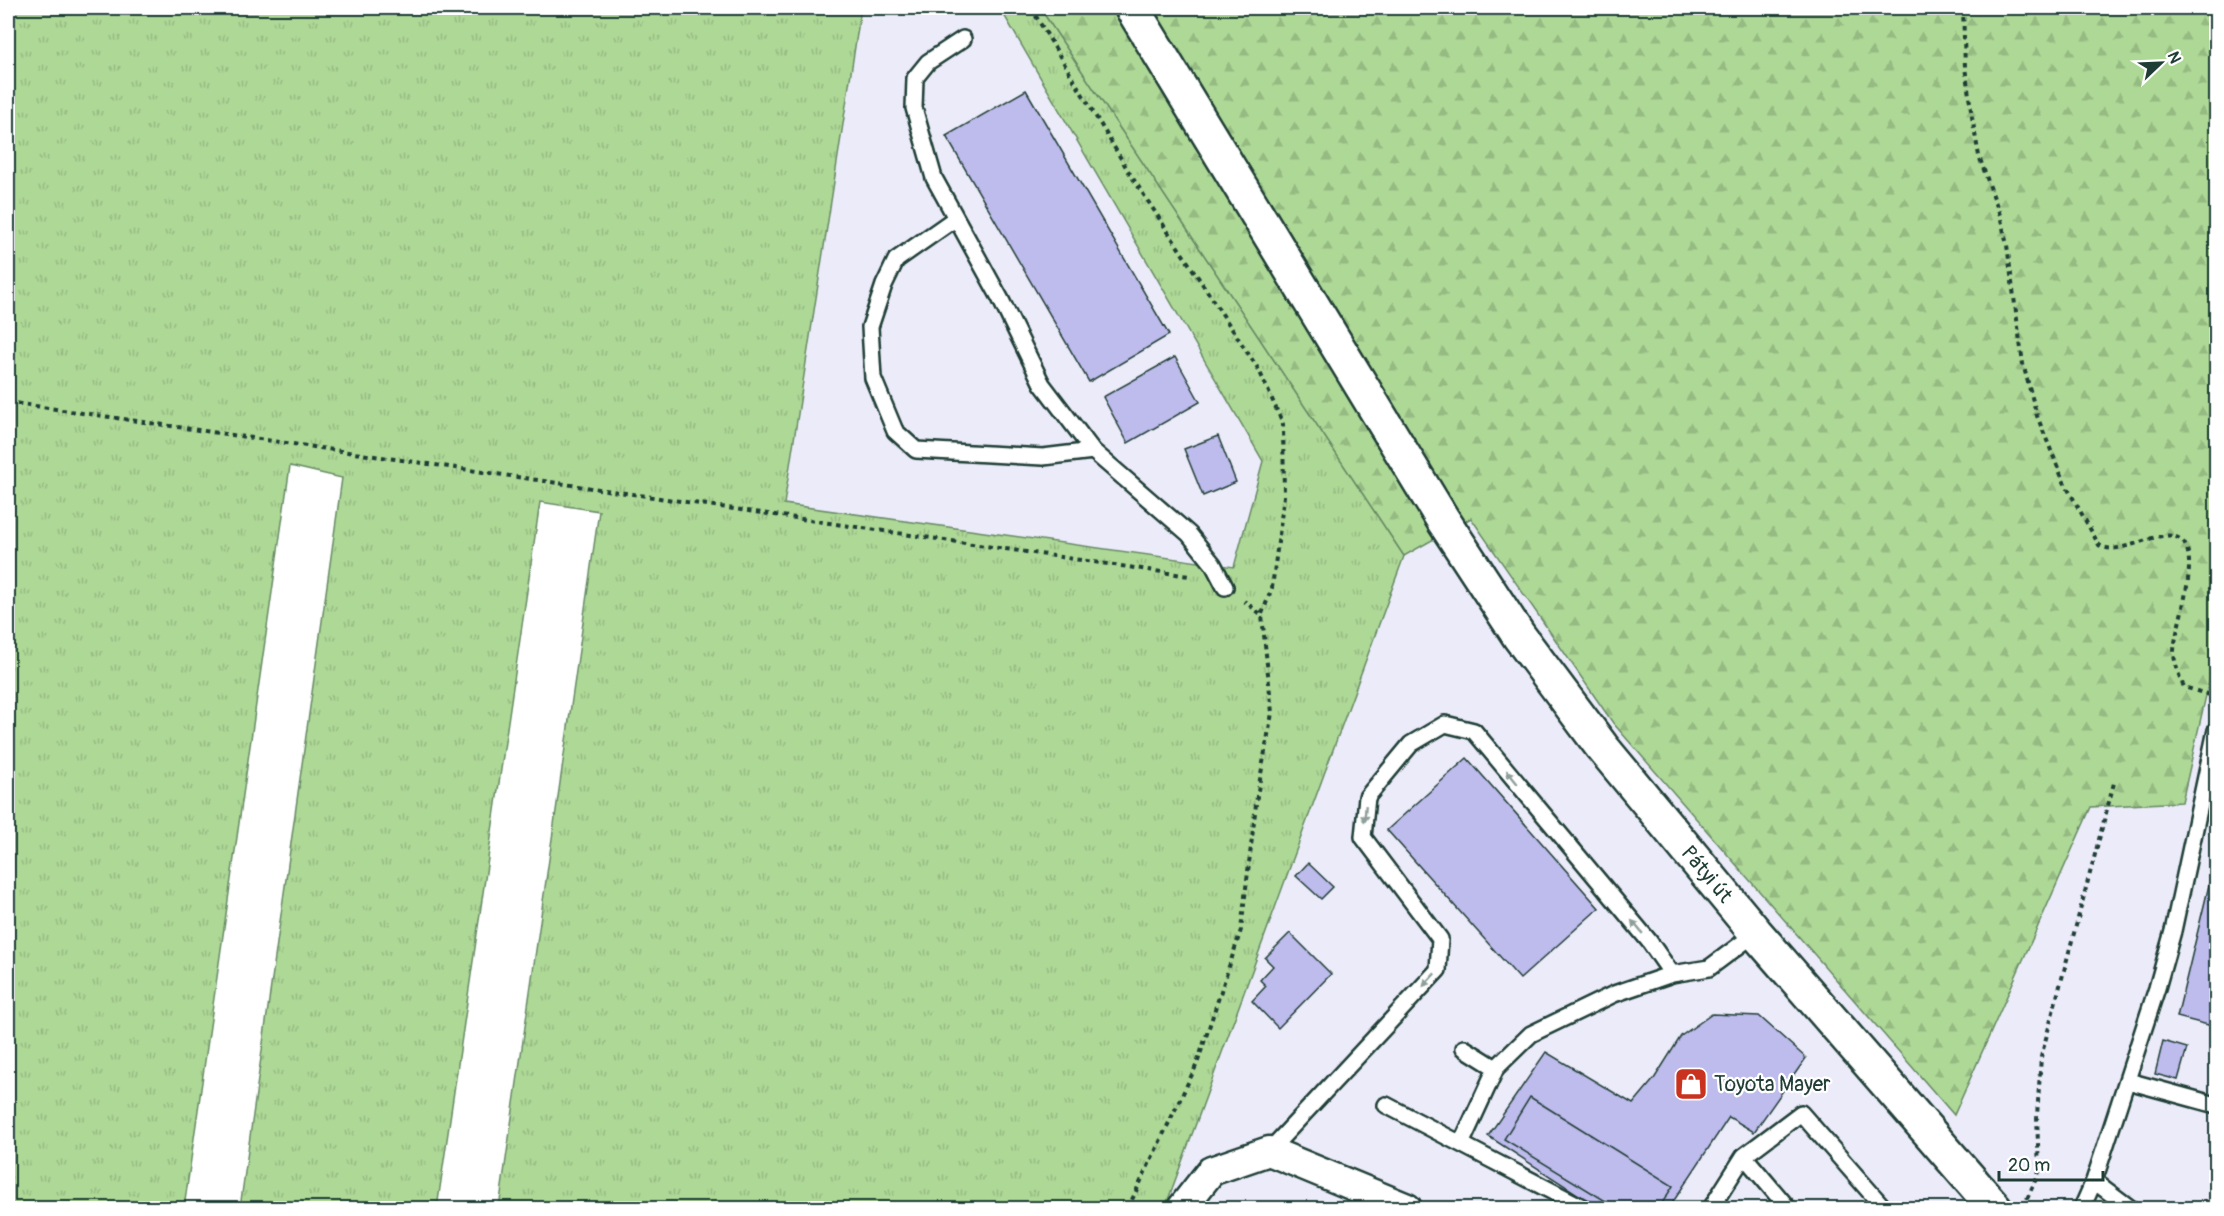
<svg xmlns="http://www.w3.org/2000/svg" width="2224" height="1216" viewBox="0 0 2224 1216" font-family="Pangolin,sans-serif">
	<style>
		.built { fill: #ecebfa }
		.grass { fill: url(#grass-tufts); stroke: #668a65; stroke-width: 1.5 }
		.forest { fill: url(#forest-firs); stroke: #668a65; stroke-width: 1.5 }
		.building { fill: #bebbed; stroke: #1f3d34; stroke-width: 1.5 }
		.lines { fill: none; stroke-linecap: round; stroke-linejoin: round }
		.lane-casing { stroke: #1f3d34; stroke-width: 20 }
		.street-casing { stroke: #1f3d34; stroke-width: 33 }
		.secondary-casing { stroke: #1f3d34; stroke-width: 38 }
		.path { stroke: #1f3d34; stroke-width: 4; stroke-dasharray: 4.5 4.5; stroke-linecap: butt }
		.lane { stroke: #fff; stroke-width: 15 }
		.street { stroke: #fff; stroke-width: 28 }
		.secondary { stroke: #fff; stroke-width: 33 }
		.oneway { fill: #8f9e9a }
		.labels { text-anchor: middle; stroke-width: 4.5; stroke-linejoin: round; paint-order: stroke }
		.street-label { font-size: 21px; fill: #1f3d34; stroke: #fff }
		.poi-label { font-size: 21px; fill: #1f3d34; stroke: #fff; text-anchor: start }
	</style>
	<defs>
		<pattern id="grass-tufts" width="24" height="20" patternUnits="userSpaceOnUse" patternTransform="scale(1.5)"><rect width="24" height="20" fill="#aed896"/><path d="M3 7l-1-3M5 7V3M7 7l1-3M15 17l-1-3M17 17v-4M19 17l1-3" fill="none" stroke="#95ba82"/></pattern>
		<pattern id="forest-firs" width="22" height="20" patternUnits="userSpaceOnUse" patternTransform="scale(1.5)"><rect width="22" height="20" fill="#aed896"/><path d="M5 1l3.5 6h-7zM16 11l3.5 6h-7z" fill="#95ba82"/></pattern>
	</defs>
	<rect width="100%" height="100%" fill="#fff"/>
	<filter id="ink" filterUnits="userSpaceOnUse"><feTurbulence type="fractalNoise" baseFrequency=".0167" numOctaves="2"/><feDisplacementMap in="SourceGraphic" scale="12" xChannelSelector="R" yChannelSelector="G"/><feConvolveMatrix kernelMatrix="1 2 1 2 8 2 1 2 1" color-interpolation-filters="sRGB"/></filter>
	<g filter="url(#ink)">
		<path class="built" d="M861,8H1000L1263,461L1234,567L784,504Z
			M1471,518L1613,723L1954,1114L2091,807L2182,802L2216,651V1208H1165L1404,556Z"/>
		<path class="grass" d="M8,8H861L784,504L1234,567L1263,461L1000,8H1040L1404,556L1165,1208H499L599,511L540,502L437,1208H240L342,478L290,466L184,1208H8Z"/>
		<path class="forest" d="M1040,8H2216V651L2182,802L2091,807L1954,1115L1613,723L1471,518L1404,556Z"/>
		<path class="building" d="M1026,90L1169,335L1089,382L946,136Z
			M1175,357L1200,402L1128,443L1103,397Z
			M1218,436L1236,482L1203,496L1184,449Z
			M1467,758L1599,908L1520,979L1387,830Z
			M2216,856V1027L2177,1017Z
			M1308,863L1333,887L1321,899L1296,876Z
			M1290,933L1331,974L1278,1028L1252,1001L1266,986L1260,980L1273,966L1265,958Z
			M1712,1014L1759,1016L1806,1058L1754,1132L1729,1117L1669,1208H1599L1488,1136L1546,1052L1633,1104L1654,1079L1681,1036Z
			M2163,1041L2187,1048L2178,1080L2155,1074Z
			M1530,1097L1673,1186L1659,1208H1617L1504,1139Z"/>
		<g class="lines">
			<g class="lane-casing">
				<path id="lane" d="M963,39L928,62L915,78L914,108L934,178L1000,298L1042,384L1093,451L1189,534L1213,564L1225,587
					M956,218L896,260L884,285L870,327L873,378L895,431L916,450L1043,457L1093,451
					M1464,1048L1496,1068
					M2128,1081L2216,1105
					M1386,1105L1461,1144
					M1269,1151L1438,970L1440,939L1363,837L1367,797L1411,744L1445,724L1474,731L1649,941L1672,974
					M1744,1156L1788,1208
					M2094,1181L2130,1208
					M1584,1208L1461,1144L1496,1068L1531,1034L1614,994L1672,974L1709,968L1756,933
					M1711,1208L1744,1156L1801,1113L1884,1208
					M2082,1208L2094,1181L2157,988L2173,931L2216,730"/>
			</g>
			<g class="street-casing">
				<path id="street" d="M1182,1208L1211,1171L1269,1151L1407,1208"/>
			</g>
			<g class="secondary-casing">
				<path id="secondary" d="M1132,8L1443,520L1519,636L1602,747L1756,933L1995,1208"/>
			</g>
			<path class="path" d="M1031,8L1132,177L1259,370L1283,424L1284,496L1272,588L1262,614
				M1963,8L1965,67L1972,117L1979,156L2000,215L2007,245L2023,364L2037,416L2063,480L2099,545C2121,559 2160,525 2180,539C2203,555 2175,627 2174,651C2174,663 2179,676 2184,687L2216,697
				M8,402L1189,576
				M2027,1199L2039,1172L2037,1116L2041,1057L2114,783
				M1128,1208L1197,1064L1241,930L1257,796L1272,713L1262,615L1244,601"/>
			<use href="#lane" class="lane"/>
			<use href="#street" class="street"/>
			<use href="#secondary" class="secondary"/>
		</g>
		<defs><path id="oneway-solid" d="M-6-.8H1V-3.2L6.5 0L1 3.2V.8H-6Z" transform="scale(1.5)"/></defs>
		<g class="oneway">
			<use href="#oneway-solid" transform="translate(1512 777) rotate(-129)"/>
			<use href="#oneway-solid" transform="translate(1365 814) rotate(95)"/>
			<use href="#oneway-solid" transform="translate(1637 927) rotate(-130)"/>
			<use href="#oneway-solid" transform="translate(1429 980) rotate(133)"/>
		</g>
	</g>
	<defs>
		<g id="shop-square" transform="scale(1.725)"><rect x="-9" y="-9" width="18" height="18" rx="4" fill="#c8321e" stroke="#fff"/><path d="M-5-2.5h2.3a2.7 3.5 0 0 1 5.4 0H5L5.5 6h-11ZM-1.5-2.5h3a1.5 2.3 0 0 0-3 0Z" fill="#fff"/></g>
	</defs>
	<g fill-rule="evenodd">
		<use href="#shop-square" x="1691" y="1084"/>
	</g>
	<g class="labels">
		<g class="street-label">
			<text transform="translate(1707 874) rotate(50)" y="7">Pátyi út</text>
		</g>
		<g class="poi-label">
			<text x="1714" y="1091">Toyota Mayer</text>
		</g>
	</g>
	<rect width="2224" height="1216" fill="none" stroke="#fff" stroke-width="30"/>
	<rect x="15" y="15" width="2194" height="1186" fill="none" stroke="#1f3d34" stroke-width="2" filter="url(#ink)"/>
	<g transform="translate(2161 63) rotate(67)" stroke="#ffffff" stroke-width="4.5" paint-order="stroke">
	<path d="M0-4.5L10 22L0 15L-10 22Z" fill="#1f3d34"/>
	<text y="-9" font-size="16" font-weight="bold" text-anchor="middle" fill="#1f3d34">N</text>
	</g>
	<path d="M1999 1171v9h104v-9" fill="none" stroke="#1f3d34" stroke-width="3"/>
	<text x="2008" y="1171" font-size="18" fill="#1f3d34" stroke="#ffffff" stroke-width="4.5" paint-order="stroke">20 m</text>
</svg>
